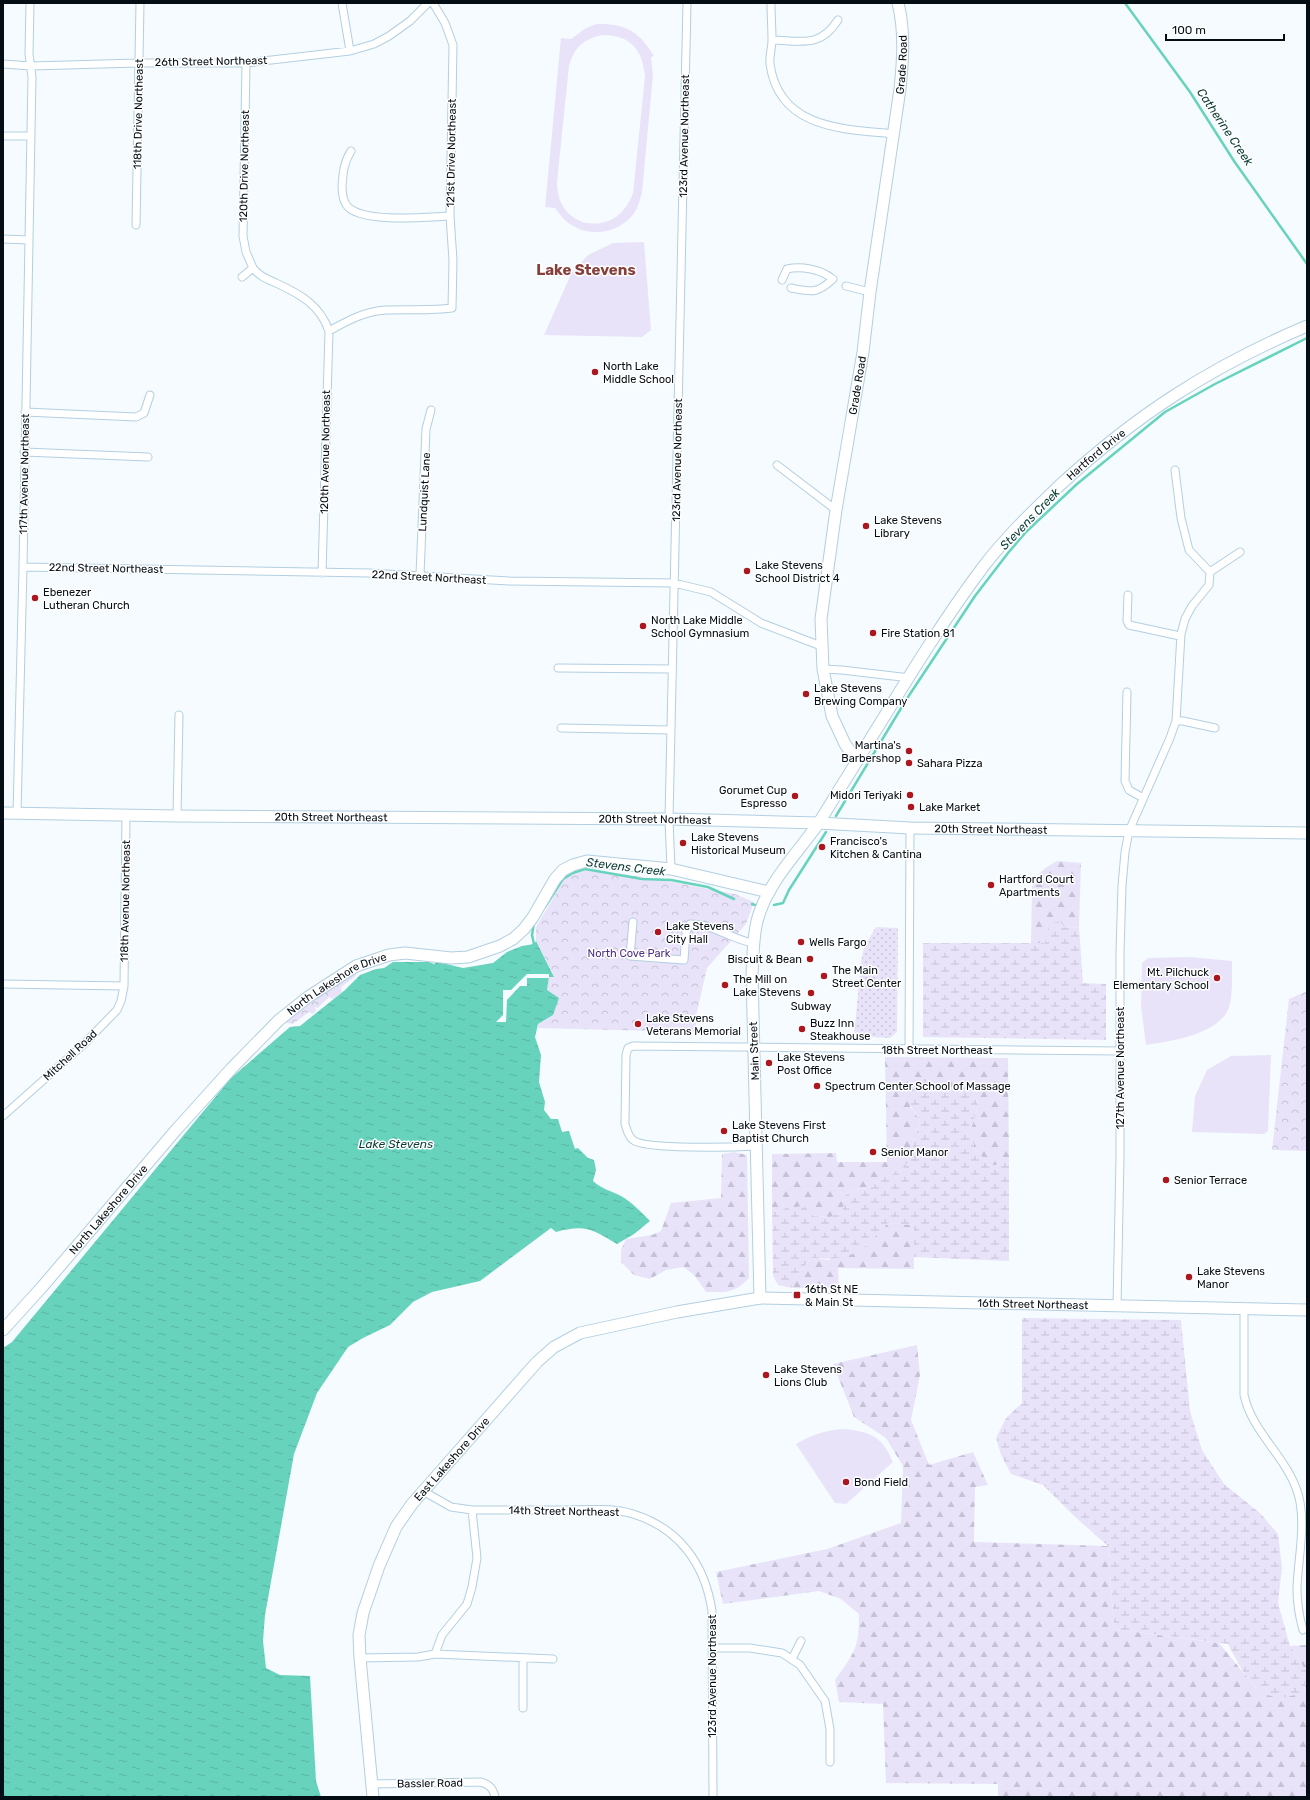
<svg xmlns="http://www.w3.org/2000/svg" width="1310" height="1800" viewBox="0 0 1310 1800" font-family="Rubik,sans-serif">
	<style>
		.grass { fill: url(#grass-dots) }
		.forest { fill: url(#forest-firs) }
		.wetland { fill: url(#wetland-marsh) }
		.park { fill: url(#park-crowns) }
		.pitch { fill: #e9e3fa; fill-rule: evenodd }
		.water { fill: url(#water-ripples) }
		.pier { fill: #f5fbff }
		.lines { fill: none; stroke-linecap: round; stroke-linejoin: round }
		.stream { stroke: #67d3bd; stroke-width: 2.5 }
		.street-casing { stroke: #b3cfe1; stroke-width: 9 }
		.secondary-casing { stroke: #b3cfe1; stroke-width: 13 }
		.street { stroke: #fff; stroke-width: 7 }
		.secondary { stroke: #fff; stroke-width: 11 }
		.poi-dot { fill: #ab171f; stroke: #fff; stroke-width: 1.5 }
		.labels { text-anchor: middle; stroke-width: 3; stroke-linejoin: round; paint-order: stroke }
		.street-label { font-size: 11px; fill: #050e14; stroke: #fff }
		.poi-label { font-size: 11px; fill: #050e14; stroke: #fff; text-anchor: start }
		.park-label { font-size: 11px; fill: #4e2f83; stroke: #fff }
		.water-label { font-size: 12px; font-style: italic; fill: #0a3d34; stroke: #fff }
		.district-label { font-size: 15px; font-weight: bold; fill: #873f3a; stroke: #fff }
	</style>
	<defs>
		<pattern id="grass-dots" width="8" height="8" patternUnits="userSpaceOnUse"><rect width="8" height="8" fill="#e9e3fa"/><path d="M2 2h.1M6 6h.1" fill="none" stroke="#c6c2d5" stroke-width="1.8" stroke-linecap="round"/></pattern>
		<pattern id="forest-firs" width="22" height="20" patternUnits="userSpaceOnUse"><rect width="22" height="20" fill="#e9e3fa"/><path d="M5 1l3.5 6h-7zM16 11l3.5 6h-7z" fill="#c6c2d5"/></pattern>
		<pattern id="wetland-marsh" width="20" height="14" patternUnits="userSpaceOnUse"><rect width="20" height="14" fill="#e9e3fa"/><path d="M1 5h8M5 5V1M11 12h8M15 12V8" fill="none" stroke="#c6c2d5"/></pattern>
		<pattern id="park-crowns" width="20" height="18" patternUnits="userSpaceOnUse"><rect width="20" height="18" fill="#e9e3fa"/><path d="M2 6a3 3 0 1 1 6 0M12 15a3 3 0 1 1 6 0" fill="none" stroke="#c6c2d5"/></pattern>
		<pattern id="water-ripples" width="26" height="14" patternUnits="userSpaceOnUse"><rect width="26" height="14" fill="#67d3bd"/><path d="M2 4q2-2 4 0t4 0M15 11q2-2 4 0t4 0" fill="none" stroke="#58b4a2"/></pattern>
	</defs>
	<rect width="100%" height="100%" fill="#f5fbff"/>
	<path class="grass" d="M876,927L898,928L897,1032L890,1038L854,1036L861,962L864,947Z"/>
	<path class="forest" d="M1057,861L1081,863L1079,927L1065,928L1045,943L1031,944L1032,887C1036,873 1045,868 1057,861Z
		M885,1057L1008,1058L1009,1162L991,1166L974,1148L971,1129L978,1105L972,1090L937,1091L926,1078L910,1106L920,1121L908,1162L900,1171L883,1178L871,1187L851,1191L843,1197V1212L830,1217L777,1213L772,1207V1154L836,1153L837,1162H887Z
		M734,1152L747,1155L749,1278C734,1294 726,1292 706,1292L695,1276L684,1267L666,1270L650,1279L634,1275L621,1262V1250L626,1239L652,1235L661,1231L671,1203L721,1198L722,1154Z
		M888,1223L914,1225V1269L838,1268L839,1288H792V1281L811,1258L828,1260L863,1248Z
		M917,1345L920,1375L911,1420L929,1465L973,1452L988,1485L975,1487L974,1542L1108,1546L1114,1629L1219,1643L1256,1688L1304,1692L1307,1675V1797H998V1784L886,1783L883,1704L839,1702L835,1680C855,1652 859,1648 859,1614L841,1599L819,1591L723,1604L716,1572L827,1549L901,1523L903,1466L886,1438L854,1417L833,1364Z
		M1307,1645V1673L1290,1646Z"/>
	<path class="wetland" d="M1060,921L1065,928L1079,927L1083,983L1106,984V1040L923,1037V943H1045L1049,924Z
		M911,1078H926L937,1091L972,1090L978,1105L971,1129L974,1148L991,1166L1009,1162V1261L914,1257V1225L888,1223C880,1231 872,1241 863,1248C848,1259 829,1260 811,1258L792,1281V1288L778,1285L773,1276L772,1207L777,1213L786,1208L804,1206L813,1216L830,1217L843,1212V1197L851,1191L871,1187L883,1178L900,1171L908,1162L920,1121C909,1104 905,1098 911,1078Z
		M1022,1318L1181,1320L1190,1411L1202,1450L1224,1484L1261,1514L1278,1534L1282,1568L1278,1603L1290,1646L1307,1673L1304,1692C1297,1694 1284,1699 1277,1698C1250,1692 1240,1666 1228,1644L1114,1629L1108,1546L1074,1516L1043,1485L1011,1474L1001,1455L996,1438L1006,1418L1022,1403Z"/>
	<path class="park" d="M588,869L662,880L735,894L754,902L746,924L707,968L696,1016V1032L538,1028V1024L553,1015L547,990L549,977L554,976L536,941V927L565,878Z
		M355,969L356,976L341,987L342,992L333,999L329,997L318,1008L315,1007L316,1011L313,1014L309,1012L293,1024L282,1022Z
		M1307,991V1151L1272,1150L1289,999Z"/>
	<path class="pitch" d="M597,24C625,23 640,32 654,56L651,57L653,75L642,193C640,199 639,205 636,210C624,231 595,238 575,227C566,223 560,215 555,208L545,207L561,38L571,39L586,28ZM601,35C630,35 642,48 645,76L633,193C617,240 556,230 557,182L569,66C575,47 581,41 601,35Z
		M644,242L651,330L642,337L544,335L572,272L588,255L613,243Z
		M1189,957L1232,961C1232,973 1233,1000 1228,1010C1216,1035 1171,1041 1146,1045L1141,1006L1142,963L1148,958Z
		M1271,1055L1268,1131L1264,1134L1192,1132L1195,1096L1207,1070L1231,1056Z
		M844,1429C871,1432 882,1436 893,1462L846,1504L835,1503L796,1444C812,1435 825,1430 844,1429Z"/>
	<path class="water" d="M536,941L554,977H549L547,990L559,998L553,1015L538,1024L535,1037L541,1055L539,1082L545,1102L544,1110L551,1119H558L562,1132L569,1131L575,1149L578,1148L588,1158L594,1160L596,1170L593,1181C603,1190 610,1190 621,1196C632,1202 641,1212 650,1221L634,1234L617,1244C592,1229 585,1224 556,1232L551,1228L480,1281L432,1292L413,1302L390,1325L363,1338L348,1347L317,1393L294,1454L265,1615L263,1641L266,1668L280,1675L310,1676L316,1781L321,1797H3V1348L12,1342L231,1078L290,1027L300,1026L345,990L360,975L376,969L384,968L393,962H429L434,964L438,962L463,968L493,963L507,952L522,946L534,944Z"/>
	<path class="pier" d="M527,974H549V978H527V986H520L507,1000L506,1022H496L503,1015V990H511Z"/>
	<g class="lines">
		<path class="stream" d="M1125,3L1190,92L1234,161L1307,264
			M836,816L906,700L975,596L1008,553L1026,532L1077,484L1165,412L1215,384L1307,338
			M752,904L755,905
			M774,905L783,903L789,890L826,832
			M545,907L563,879L573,873L585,869L642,879L671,880L708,887L734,899
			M533,945L534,944L532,935L534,923"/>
		<g class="street-casing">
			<path id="street" d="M342,3L350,51
				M771,3C771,15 772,28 772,40C772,48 769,56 770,64C779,129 843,129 894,134
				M772,40C802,41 820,48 838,20
				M246,63L243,236L246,252L253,268
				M3,64L31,66L138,63H246L350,51L374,44L389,36L410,21L428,3
				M3,136H30
				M351,151C344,162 343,172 342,186C342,193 343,203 349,208C368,223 425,217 450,216
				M136,225L140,3
				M3,239L29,240
				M242,277L253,268C259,276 267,279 276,283C300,294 320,305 329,331C347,321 365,311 386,310C408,309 430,311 452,308L453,260L450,216L453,45L445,23L433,3
				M782,280L787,269C801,266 819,269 830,277
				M846,286L870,292
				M791,288C812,292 817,294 833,279
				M25,412L136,417L144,413L150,395
				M24,452L148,457
				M777,465L836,510
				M23,567L369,573L509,581L674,583L711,592L761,623L821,646
				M1210,572L1240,552
				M322,573L329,331
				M420,575L426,429L431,410
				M1128,595L1127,621L1129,625L1180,636
				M558,668L672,669
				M823,669L842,670L910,678
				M1127,692L1125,781L1129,790L1143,798
				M1176,721H1183L1215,728
				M561,728L671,730
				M17,813L23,567L32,77L29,54L30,3
				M177,816L179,715
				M671,869L669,819L687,3
				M633,922L630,956L684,960L686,932L690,924C713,924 731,939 753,943
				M3,984L124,986
				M909,1050L910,828
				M3,1116L83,1045L117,1010L121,1001L124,986L126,815
				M757,1146C738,1147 644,1150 633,1140C628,1136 627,1130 625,1124L626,1055L628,1048L633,1046L1120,1051
				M1117,1306L1120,1158V952L1122,886L1125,852L1129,831L1170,738L1176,721L1181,634L1185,619L1192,606L1209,585L1210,572L1189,550L1181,518L1175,470
				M1244,1309V1395C1253,1436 1292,1460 1300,1502C1305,1530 1298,1560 1297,1588C1297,1602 1299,1616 1303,1630
				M423,1491L451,1507L472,1510C501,1510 531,1510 560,1510C583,1510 610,1507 633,1514C679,1528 705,1564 712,1611L713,1797
				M712,1648H750L782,1653L800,1665L825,1701L830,1729V1762
				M435,1654L442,1635L467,1604L472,1587L477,1558L472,1510
				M360,1658L418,1657L435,1654L553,1659
				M792,1659L801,1641
				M523,1708V1658
				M371,1784L480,1782C489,1784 493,1788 495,1797"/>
		</g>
		<g class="secondary-casing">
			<g id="secondary">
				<path id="s1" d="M857,761L845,744L832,716L823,669L821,619L836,510L863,352L870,292L900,89C903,60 905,31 898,3"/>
				<path id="s2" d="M3,813L177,816L669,819L818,823L910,828L1307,833"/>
				<path id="s3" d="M760,1298L752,974C753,956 753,938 757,921C767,883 796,855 818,824C827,810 835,796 844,782C889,710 932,635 983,567C1006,537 1032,512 1059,486C1136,415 1210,367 1307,326"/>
				<path id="s4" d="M3,1330L42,1287L176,1130L231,1069L279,1020L308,997L356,966L389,955L405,953L451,958L468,957L500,946L513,939L524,929L533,917L555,879L563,870L573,865L587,861L671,869L769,892"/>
				<path id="s5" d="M373,1797L360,1658L359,1635L363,1613L379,1566L396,1527L412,1504L537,1362L554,1347L580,1333L677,1312L760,1298L1307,1310"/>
			</g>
		</g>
		<use href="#street" class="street"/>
		<use href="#secondary" class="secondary"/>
	</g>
	<g class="poi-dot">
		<circle cx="595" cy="372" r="4"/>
		<circle cx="866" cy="526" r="4"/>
		<circle cx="747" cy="571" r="4"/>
		<circle cx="35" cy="598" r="4"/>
		<circle cx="643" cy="626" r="4"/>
		<circle cx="873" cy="633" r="4"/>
		<circle cx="806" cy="694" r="4"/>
		<circle cx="909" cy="751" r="4"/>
		<circle cx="909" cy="763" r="4"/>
		<circle cx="910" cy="795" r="4"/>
		<circle cx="795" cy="796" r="4"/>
		<circle cx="911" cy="807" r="4"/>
		<circle cx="683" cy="843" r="4"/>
		<circle cx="822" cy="847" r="4"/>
		<circle cx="991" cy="885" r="4"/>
		<circle cx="658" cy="932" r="4"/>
		<circle cx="801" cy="942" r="4"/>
		<circle cx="810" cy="959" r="4"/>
		<circle cx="824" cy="976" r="4"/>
		<circle cx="1217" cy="978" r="4"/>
		<circle cx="725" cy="985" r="4"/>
		<circle cx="811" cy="993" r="4"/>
		<circle cx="638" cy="1024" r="4"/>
		<circle cx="802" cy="1029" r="4"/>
		<circle cx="769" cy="1063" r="4"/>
		<circle cx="817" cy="1086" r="4"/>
		<circle cx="724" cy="1131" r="4"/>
		<circle cx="873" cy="1152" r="4"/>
		<circle cx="1166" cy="1180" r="4"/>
		<circle cx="1189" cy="1277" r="4"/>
		<rect x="793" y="1291" width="8" height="8" rx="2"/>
		<circle cx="766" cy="1375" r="4"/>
		<circle cx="846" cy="1482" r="4"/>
	</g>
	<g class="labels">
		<g class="street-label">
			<text transform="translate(211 61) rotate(-1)" y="4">26th Street Northeast</text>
			<text dy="4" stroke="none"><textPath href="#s1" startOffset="710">Grade Road</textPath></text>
			<text transform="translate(138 114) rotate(-89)" y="4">118th Drive Northeast</text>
			<text transform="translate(684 136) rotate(-89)" y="4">123rd Avenue Northeast</text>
			<text transform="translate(451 153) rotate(-89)" y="4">121st Drive Northeast</text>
			<text transform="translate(244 166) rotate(-89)" y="4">120th Drive Northeast</text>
			<text dy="4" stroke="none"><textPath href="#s1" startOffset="386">Grade Road</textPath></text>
			<text transform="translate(325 452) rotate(-89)" y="4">120th Avenue Northeast</text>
			<text dy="4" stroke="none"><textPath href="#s3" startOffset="958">Hartford Drive</textPath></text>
			<text transform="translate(677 460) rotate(-89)" y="4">123rd Avenue Northeast</text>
			<text transform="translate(24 474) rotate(-89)" y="4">117th Avenue Northeast</text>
			<text transform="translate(424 492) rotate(-87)" y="4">Lundquist Lane</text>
			<text transform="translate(106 568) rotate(1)" y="4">22nd Street Northeast</text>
			<text transform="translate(429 577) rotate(3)" y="4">22nd Street Northeast</text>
			<text dy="4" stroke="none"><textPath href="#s2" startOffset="328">20th Street Northeast</textPath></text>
			<text dy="4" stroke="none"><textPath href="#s2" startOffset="652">20th Street Northeast</textPath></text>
			<text dy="4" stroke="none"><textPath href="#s2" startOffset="988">20th Street Northeast</textPath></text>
			<text transform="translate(125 901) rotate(-89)" y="4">118th Avenue Northeast</text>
			<text dy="4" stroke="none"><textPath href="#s4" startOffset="484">North Lakeshore Drive</textPath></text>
			<text x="937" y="1054">18th Street Northeast</text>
			<text transform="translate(754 1051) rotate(-92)" y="4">Main Street</text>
			<text transform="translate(70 1055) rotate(-43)" y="4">Mitchell Road</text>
			<text transform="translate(1120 1068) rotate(-90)" y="4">127th Avenue Northeast</text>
			<text dy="4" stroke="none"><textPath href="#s4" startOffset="160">North Lakeshore Drive</textPath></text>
			<text dy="4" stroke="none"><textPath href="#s5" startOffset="1003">16th Street Northeast</textPath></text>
			<text dy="4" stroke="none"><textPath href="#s5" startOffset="365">East Lakeshore Drive</textPath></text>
			<text transform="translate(564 1511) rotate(1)" y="4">14th Street Northeast</text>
			<text transform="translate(712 1676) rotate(-90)" y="4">123rd Avenue Northeast</text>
			<text transform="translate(430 1783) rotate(-1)" y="4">Bassler Road</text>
		</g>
		<g class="poi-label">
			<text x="603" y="370">North Lake<tspan x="603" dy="13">Middle School</tspan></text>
			<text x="874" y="524">Lake Stevens<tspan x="874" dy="13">Library</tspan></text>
			<text x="755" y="569">Lake Stevens<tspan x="755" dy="13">School District 4</tspan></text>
			<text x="43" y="596">Ebenezer<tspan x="43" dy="13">Lutheran Church</tspan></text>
			<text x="651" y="624">North Lake Middle<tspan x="651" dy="13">School Gymnasium</tspan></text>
			<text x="881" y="637">Fire Station 81</text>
			<text x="814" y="692">Lake Stevens<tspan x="814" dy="13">Brewing Company</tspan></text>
			<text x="901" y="749" text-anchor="end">Martina's<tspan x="901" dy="13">Barbershop</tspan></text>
			<text x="917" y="767">Sahara Pizza</text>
			<text x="787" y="794" text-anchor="end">Gorumet Cup<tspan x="787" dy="13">Espresso</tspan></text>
			<text x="902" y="799" text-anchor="end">Midori Teriyaki</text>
			<text x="919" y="811">Lake Market</text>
			<text x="691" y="841">Lake Stevens<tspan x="691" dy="13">Historical Museum</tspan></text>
			<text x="830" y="845">Francisco's<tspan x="830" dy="13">Kitchen &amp; Cantina</tspan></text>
			<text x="999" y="883">Hartford Court<tspan x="999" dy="13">Apartments</tspan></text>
			<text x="666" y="930">Lake Stevens<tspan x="666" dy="13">City Hall</tspan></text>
			<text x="809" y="946">Wells Fargo</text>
			<text x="802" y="963" text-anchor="end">Biscuit &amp; Bean</text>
			<text x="832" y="974">The Main<tspan x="832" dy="13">Street Center</tspan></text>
			<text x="1209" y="976" text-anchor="end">Mt. Pilchuck<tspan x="1209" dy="13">Elementary School</tspan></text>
			<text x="733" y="983">The Mill on<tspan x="733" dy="13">Lake Stevens</tspan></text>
			<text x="811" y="1010" text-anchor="middle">Subway</text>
			<text x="646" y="1022">Lake Stevens<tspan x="646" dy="13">Veterans Memorial</tspan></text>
			<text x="810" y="1027">Buzz Inn<tspan x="810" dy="13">Steakhouse</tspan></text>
			<text x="777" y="1061">Lake Stevens<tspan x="777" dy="13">Post Office</tspan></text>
			<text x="825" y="1090">Spectrum Center School of Massage</text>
			<text x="732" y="1129">Lake Stevens First<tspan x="732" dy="13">Baptist Church</tspan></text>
			<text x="881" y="1156">Senior Manor</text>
			<text x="1174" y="1184">Senior Terrace</text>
			<text x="1197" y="1275">Lake Stevens<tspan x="1197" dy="13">Manor</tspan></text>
			<text x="805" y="1293">16th St NE<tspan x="805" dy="13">&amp; Main St</tspan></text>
			<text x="774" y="1373">Lake Stevens<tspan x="774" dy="13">Lions Club</tspan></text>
			<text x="854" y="1486">Bond Field</text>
		</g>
		<g class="park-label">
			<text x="629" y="957">North Cove Park</text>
		</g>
		<g class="water-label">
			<text transform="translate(1225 127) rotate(56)" y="4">Catherine Creek</text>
			<text transform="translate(1030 519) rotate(-46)" y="4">Stevens Creek</text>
			<text transform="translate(626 867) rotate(7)" y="4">Stevens Creek</text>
			<text x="396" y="1148">Lake Stevens</text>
		</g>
		<g class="district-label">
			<text x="586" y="275">Lake Stevens</text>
		</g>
	</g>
	<rect width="1310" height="1800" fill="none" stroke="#050e14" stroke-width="8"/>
	<path d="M1166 34v6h118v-6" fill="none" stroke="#050e14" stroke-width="2"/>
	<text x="1172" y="34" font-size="12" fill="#050e14" stroke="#ffffff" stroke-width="3" paint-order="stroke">100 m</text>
</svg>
